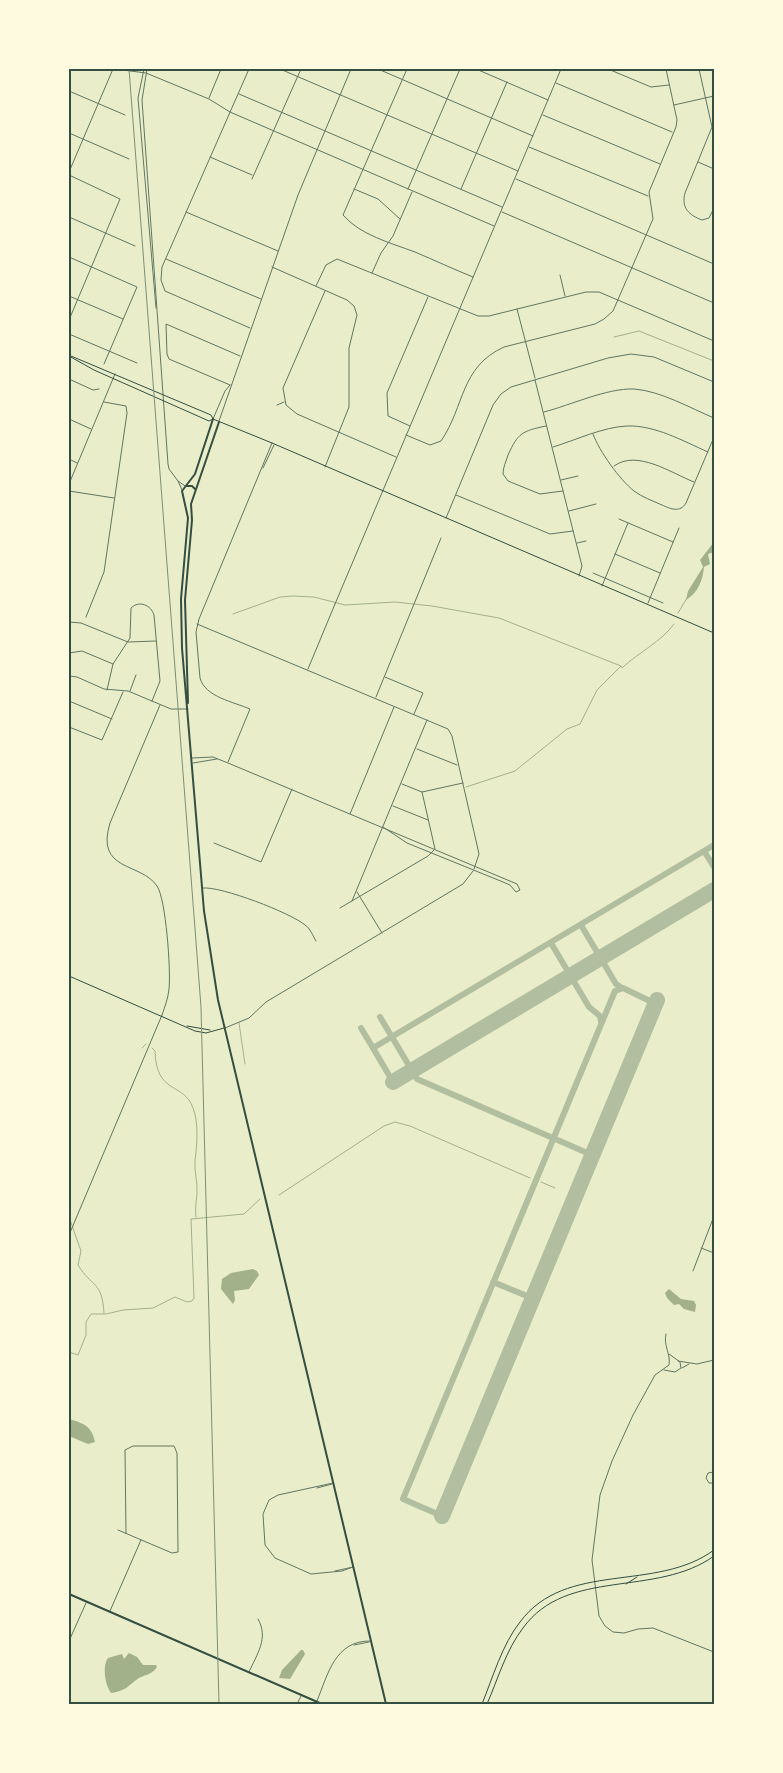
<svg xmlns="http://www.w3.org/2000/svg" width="783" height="1773" viewBox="0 0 783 1773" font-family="Barlow,sans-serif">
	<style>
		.water { fill: #a3b18a }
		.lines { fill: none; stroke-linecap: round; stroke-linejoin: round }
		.stream { stroke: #a3b18a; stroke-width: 1 }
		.taxiway { stroke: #b2bea0; stroke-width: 6 }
		.runway { stroke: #b2bea0; stroke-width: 16 }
		.service { stroke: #617663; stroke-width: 0.5 }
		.minor { stroke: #617663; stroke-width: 1 }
		.tertiary { stroke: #617663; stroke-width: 1 }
		.secondary { stroke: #344e41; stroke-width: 1 }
		.primary { stroke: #344e41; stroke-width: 2 }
		.rail { stroke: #7c8e77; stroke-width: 1 }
		.neatline { fill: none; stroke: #344e41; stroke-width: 2 }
	</style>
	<rect width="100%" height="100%" fill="#e9edc9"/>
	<path class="water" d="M714,542V552L708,554L710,564L704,567C703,579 699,592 686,600L688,591L703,567L700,560Z
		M253,1269L257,1271L259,1275L249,1289L234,1291L235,1300L233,1304L221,1289L222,1279L231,1273Z
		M669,1289L681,1299L694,1301L696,1305L695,1312L684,1309L679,1304L674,1305L667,1298L665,1293Z
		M69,1419C83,1423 92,1426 95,1442L88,1444L69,1436Z
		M301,1650H303L305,1654L290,1679L279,1678L282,1670Z
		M129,1653L137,1657L143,1665H156L157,1667C151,1676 144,1674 136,1680C127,1687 125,1691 111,1693C105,1685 102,1666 108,1658L122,1654L124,1659Z"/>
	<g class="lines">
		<path class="stream" d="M614,337L639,331L714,361
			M712,548L714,537
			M678,613L687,598
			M233,614L280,597L293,596L314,597L345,605L395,602L432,606L499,618L621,666
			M466,787L515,771L567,729L580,724L597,690L621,666L622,668C639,652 661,642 674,624
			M142,1048L146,1044
			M152,1048L155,1051C156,1095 184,1082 193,1108C199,1123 197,1145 195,1160C194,1172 198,1183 197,1194C196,1202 195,1210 196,1217
			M541,1182L555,1188
			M279,1195L384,1126L395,1122L410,1126L530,1178
			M69,1217L81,1251L78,1265C92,1288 102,1280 104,1313
			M69,1352L78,1355L86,1335V1322L91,1314H106L123,1310L153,1308L175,1297L187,1302L192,1301L194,1298L191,1219L244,1214L260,1199"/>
		<path class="taxiway" d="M704,851L714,867
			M581,925L616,984L622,988
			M551,943L589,1007L600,1016L601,1022
			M380,1017L417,1079L592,1155
			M361,1028L373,1048
			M393,1082L373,1048L714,845
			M493,1282L532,1298
			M442,1516L403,1499L615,991L623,988L656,1004"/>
		<path class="runway" d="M393,1082L714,890
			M442,1516L657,1000"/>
		<path class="service" d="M239,1023L245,1064"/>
		<path class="minor" d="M115,69L146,73L209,99L230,112
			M144,69L138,98L156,308
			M147,69L142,100L168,464L169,469L178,481
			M249,69L162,267L161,280L165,291L250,328
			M280,69L518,171
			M378,69L533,136
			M407,69L343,215C360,235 391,243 415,252C434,260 453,269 473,277
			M476,69L548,100
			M608,69L651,87L669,85
			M699,69L712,127L685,193C681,208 689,215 702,220L709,218L714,208
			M556,83L672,132
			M69,91L125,115
			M239,94L502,207
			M209,98L221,69
			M674,105L714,96
			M543,115L660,164
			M69,133L129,159
			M529,147L648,196
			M210,157L252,175
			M698,162L714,169
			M69,172L113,69
			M69,175L120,199L69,320
			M252,179L301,69
			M516,179L714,264
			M354,189L378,199L400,219
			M408,189L460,69
			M461,189L507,82
			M186,212L278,251
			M502,212L714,303
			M69,217L135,246
			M69,257L137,287L104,364
			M166,259L261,299
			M272,267L347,300L354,306L357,315L349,348V407L325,467
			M372,273L381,253L393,236L412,192
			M560,275L565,296
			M316,286L326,265L337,259L478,316H489L586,292H599L714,341
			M325,291L283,388L286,405L297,414L396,457
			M69,296L123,319
			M517,309L535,378
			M69,334L137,363
			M69,379L93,390L99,389
			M230,385L169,359L167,354L166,324L240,356
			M277,405L284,402
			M544,412C571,405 607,388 634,389C661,391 690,408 714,418
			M69,419L91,429
			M410,426L388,416L387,393L428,297
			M546,426C522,431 518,433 508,455C506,462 503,467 503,474L508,481L540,494L563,491
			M593,434C599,451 620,480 634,491C642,497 653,501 662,505C671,509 680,513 686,503L714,437
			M406,435L430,445L441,441C465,406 460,367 504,347L595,324L604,319L613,311L653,219L649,192L676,127L677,120L666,69
			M553,447C576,440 603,427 627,426C655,425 683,441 708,452
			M69,459L77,463
			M614,466C637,449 671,473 694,482
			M263,468L274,445
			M561,480L578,476
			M182,490L178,481L185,486
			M69,491L114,498
			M456,495L550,534L573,531
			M569,511L596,504
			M446,518L493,405L501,394L511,387L608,358L631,354L654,357L714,382
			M619,519L673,542
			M577,543L586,541
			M615,554L660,573
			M593,573L663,603
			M602,586L628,523
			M648,603L679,528
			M86,617L104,572L127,413L126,406L104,402
			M69,622L81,623L128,642L156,641
			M197,624L448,729L452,736L477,845L479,854L474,869
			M69,653L82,651L113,664
			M308,669L335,604
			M69,676L77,677L104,689L128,691L171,709H188
			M385,677L423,693L414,714
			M107,690L113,664L130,638L131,608C139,600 151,605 154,615L160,681L152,701
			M130,691L136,675
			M376,697L441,538
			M69,701L112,719
			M160,705L110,823C95,872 141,862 157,886C166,899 171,971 169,989C168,999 165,1006 162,1015
			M69,727L102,740L123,692
			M417,749L457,765
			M228,762L250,709C234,702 205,697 200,678L196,632L199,619L272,443
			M402,784L422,792L463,783
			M393,806L428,820
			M350,814L394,707
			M214,843L261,862L292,789
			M203,888C221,886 291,913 305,925C310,928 313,936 316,941
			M357,892L382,933
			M352,901L427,720
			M340,908L428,856L435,849L422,792
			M693,1271L714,1216
			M714,1472L708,1473L706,1478L709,1483H714
			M333,1483L278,1495L269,1500L263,1514L265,1545L275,1558L311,1574L342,1571L353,1567
			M317,1488L332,1484
			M118,1530L172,1553L178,1552L177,1453L174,1446H133L125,1450L126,1533
			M335,1571L353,1567
			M110,1611L141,1540
			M69,1641L86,1603
			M354,1645L369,1642
			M249,1672C257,1654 269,1638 258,1619
			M317,1701C328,1674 335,1640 371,1641
			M297,1704L301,1696"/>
		<path class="tertiary" d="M230,112L494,226
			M535,380L582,566L579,576
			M213,419L225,391L230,385
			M219,421L298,195L351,69
			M69,484L115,374
			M335,604L561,69
			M192,758L213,757L228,763L517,884L520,890L516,892L510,885L503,882L407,843L383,827
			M193,763L217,759
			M225,1028L249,1018L266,1002L463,884L473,871
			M69,1235L162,1015
			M701,1248L714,1253
			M666,1334C663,1345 671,1354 669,1365L655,1375L633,1415L612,1461L600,1495L592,1560L599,1616L605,1626L613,1632L624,1633L638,1629L653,1628L714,1652
			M678,1361L697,1364L714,1360
			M682,1368L689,1364
			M664,1370L675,1372L681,1368L680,1362L669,1354"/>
		<path class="secondary" d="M69,356L94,370L209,421L213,419L272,443L714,633
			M71,356L211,415L213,419
			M69,976L195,1031L206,1033L224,1028
			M187,1026L210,1030
			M626,1584L637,1577
			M482,1704C493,1677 502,1645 520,1622C566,1560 656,1593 714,1550
			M487,1704C498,1679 506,1650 523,1628C567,1567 656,1598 714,1556"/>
		<path class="primary" d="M213,419L195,474L182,491L188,518L181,599L182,648L204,911L218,1000L386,1704
			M187,486H192L195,489
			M188,703L185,600L192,520L191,504L219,422
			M69,1594L322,1704"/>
		<path class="rail" d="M129,69L201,1007L219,1704"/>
	</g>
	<rect width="783" height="1773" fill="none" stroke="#fefae0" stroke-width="140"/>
	<rect x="70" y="70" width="643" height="1633" class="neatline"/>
</svg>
